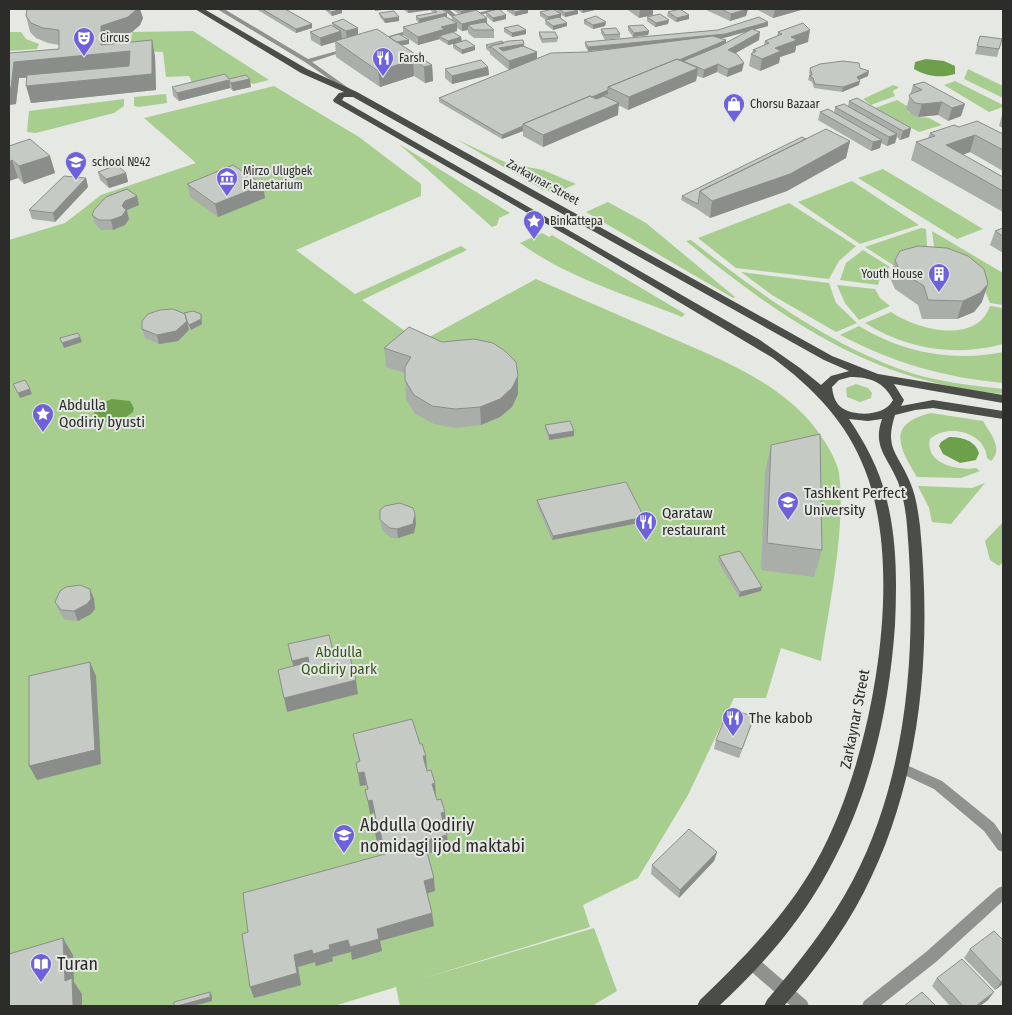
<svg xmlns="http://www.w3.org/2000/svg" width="1012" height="1015" viewBox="0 0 1012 1015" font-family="'Fira Sans Condensed',sans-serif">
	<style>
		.green { fill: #a7ce8f }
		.water { fill: #6e9f4a }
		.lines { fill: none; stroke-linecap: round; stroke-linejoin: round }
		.minor { fill: #909290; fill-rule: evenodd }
		.primary { fill: #4b4d49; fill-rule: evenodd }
		.wall { fill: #aaaea9; fill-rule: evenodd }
		.shaded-wall { fill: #8b8d8a }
		.building { fill: #c6cac5; stroke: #8b8d8a }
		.labels { text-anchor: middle; stroke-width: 4; stroke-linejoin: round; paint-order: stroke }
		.far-poi-label { font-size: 12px; fill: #2c2d2b; stroke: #e5e8e3; text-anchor: start }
		.far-street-label { font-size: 12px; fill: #2c2d2b; stroke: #e5e8e3 }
		.poi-label { font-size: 15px; fill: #2c2d2b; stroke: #e5e8e3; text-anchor: start }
		.park-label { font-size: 15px; fill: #37581d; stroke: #e5e8e3 }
		.street-label { font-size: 15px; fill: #2c2d2b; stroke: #e5e8e3 }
		.near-poi-label { font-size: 18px; fill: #2c2d2b; stroke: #e5e8e3; text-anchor: start }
	</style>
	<rect width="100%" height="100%" fill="#e5e8e3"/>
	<path class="green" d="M193,31L269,80L253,84L246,80L195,90L189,76L166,77L163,52L130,50L132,32Z
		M9,32H21L26,39L39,44L37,49L9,51Z
		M968,69L1003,86V98L964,79Z
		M955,81L1003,105V107L989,112L944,85Z
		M893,85L899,87L893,91L895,96L871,105L863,99Z
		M274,86L359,137L421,184V196L296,250L355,294L461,246L467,250L362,300L420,342L536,279C574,296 612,312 651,329C713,357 788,381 825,442C831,452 837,462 839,473C846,529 829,605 821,661L781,648L766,698H734L688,795L638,878L583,905L590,927L421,979L594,928L617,991L592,1006H400L396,987L334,1006H9V240L65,223L101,195L196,163L144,118Z
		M166,94L167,103L139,107L134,106V97Z
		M124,99V106L114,113L36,133L27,132L29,111Z
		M897,100L907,106L908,112L918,117L929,118L942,125L919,132L875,108Z
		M456,139L507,163L543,170L576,184L555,193L542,189Z
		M399,144L510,213L499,218L497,225L492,227Z
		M883,169L983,229L957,239L858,178Z
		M852,181L919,225L860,244L798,202Z
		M608,202L646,223L735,297L733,298L586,212Z
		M789,203L856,246L839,261L829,279L736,268L698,238Z
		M921,228L926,229L928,261L893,265L865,247Z
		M932,231L1003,273V305L990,303L982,284L936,262Z
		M542,233L549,237L552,235L685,314L682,317C627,295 568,278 520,243Z
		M691,240C758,293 841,354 925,377C950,383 977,386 1003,389V394C875,384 783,320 686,241Z
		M863,250L890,267L881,275L878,285L840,280L846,263Z
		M741,272L829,283L836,303L857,323L836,332L772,295Z
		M837,285L875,289L880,298L890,306L859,320L845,303Z
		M990,306L1003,308V344C956,357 906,349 865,323L891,312C916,329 976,346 990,306Z
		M859,326C903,353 953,362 1003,352V383C942,377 894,363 840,335Z
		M856,384L868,388L872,393L871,398L860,402L847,397L846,388Z
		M931,413L983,421C990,433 1004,449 991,461L987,458C985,432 948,423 930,439C924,464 959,471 976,468L980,471L961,478L917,477C899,447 886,424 931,413Z
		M985,483L951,524L932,522L929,508L918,486L972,488Z
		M1003,522V562L999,566L990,560L985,541Z"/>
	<path class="water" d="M926,59L944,61L955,66V74C940,78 928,77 914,69L915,62Z
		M112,399L130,401L134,408L133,412L119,422H100L94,416C94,406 103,402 112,399Z
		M949,437C961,437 975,440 979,453L976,460L960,463L943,454L939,446L941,442Z"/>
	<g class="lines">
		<path class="minor" d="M217,9H224L308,59L351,47V49L312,62L354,92L349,93L305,62Z
			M443,9H449L460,19L455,20Z
			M493,9H502L469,18L466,16Z
			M417,28L419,29V31L378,42L375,40Z
			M902,763L942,781L994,823L1003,836V852L998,850L984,831L934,789L898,772L896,768L898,764Z
			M1003,886V901L936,962L880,1006H862L864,1001L926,952L998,888Z
			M752,956L757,958L807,1001L809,1006H791L747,968L745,963L747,958Z"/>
		<path class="primary" d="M195,9H204L307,69L357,92L832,356L878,374L1003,395V403L894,384L904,400L901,406L933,400L1003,411V419L933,408L915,410L895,415C884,449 898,453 910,482C916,496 918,511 920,526C932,650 922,779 864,892C843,933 814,971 784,1006H764L767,1000C799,962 830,924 853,880C909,773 917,644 907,526C906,511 903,496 898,482C888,457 872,447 882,419L868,421L849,419C865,443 879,468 886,497C897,538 897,582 895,625C889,711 870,795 828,871C800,923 761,967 719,1006H697L700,1000C744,958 786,915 816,862C871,765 907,576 865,470C847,422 813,388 773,358L587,247L334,102L333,100L339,93L344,92L301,73ZM344,97H353L824,360L849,371L831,376L821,385L800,368L760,340L342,100ZM850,377C870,377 884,382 893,400C885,416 856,417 842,408C835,403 833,395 832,387L839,380Z"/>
	</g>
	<path class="wall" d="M256,9H285L312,24V28L296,33Z
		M321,9H342V13L332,16L324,9Z
		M403,9H442L447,13V17L452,20V16L459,14L453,10V9H474V11L494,30V38H474L468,33V30L462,31L457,28V31L453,32L461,37L462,42L448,45L440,40V39L418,45L403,35V27L419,23L416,20V16L434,13L430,10L408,13Z
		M507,9H528V13L515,16L507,11Z
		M557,9H576L578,14L565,17L561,15V18L567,26L553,30L545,24L546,20L540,16V12H557Z
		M577,9H595V10L582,13Z
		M629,9H655H653V15L639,18L628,10Z
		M704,9H748L746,16L730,21Z
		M756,9H801V10L773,18Z
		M486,12L506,19L493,22L486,16Z
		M668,12L689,15V19L676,22L667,16Z
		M379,13L399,17V21L385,23L380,17Z
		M26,16L143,18L140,25L132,32L105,42V45L155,56L156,90L31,103L27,78H19L16,104L9,105V53L59,49V45L48,43L36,38L30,32Z
		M647,17L668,24L655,27L647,21Z
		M584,20L606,22L605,26L593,29L584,24Z
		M768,22V26L754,30L759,40L735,53L742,71L727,77L717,72L703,78L697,76L696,81L628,110L618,105V115L543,147L523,136V131L502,139L439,102V98L509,70L490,54V52L486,49V45L504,43L524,46L537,52V59L623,47L588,51L585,46V42L718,30ZM748,31L726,43V40L720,38Z
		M332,23L358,28V35L409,40V44L401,45L432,65L433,81L425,83L414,76L380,87L336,57L335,42L321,46L311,40L310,32L333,26Z
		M628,26L649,31L648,35L633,37L628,30Z
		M504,28L526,34L512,37L504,32Z
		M601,29L620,34V38L605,40L601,33Z
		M539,32L558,38L557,42L542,43L539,36Z
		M778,32L808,42L796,46L795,52L780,57L779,63L760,71L749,66L751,54L752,53L753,50L764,45L765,41L777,36Z
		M980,36L1002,39L997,57L975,54Z
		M453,44L475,46V50L462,54L453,48Z
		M488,67L489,75L452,84L445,78V69Z
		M810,68H860L868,76L859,80V85L842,92L814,88L812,82L808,80L809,76L810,75L809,73Z
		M229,79L251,87L233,91L230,88L179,101L173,96L172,87Z
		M924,82L961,116L948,121L938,115L918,117L912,115L906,109L913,85Z
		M849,101L911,128L909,137L900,140L897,137L895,143L887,146L881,143L880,148L871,151L818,120L820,112H834L835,107L848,106Z
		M1003,111V128L999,126Z
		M959,127L1003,134V171L970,152L963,155L1003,177V212L911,160L916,142L928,138L930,133Z
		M806,139L850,141L846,158L787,191L710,218L697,209L681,200L682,196Z
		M9,146L50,156L55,173L24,184L18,178L9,181Z
		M98,172L126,173L128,182L109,188L100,180Z
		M86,178L88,187L55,222L32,219L29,210Z
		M187,184L263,185L265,198L218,217L190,197Z
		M137,196L139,205L127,210V211L129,219L125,225L113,230H101L95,224L92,215Z
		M1003,228V253L990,245L995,231Z
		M895,260L982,302L974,312L957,319H922L918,305L895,289L890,278Z
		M184,313L201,314L202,324L191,330L187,324L189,330L178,341L159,344L145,338L142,329Z
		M384,348L518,376V394L512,407L500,417L481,425L456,428L434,424L415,414L406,399L405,373L386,367Z
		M545,425L574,431V436L549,440L545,430Z
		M771,445L822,550L814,577L761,570L765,472Z
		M537,500L644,522L552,540L537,505Z
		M415,514L416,524L414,533L398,538H391L382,530L380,520Z
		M719,556L761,591L739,597L718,561Z
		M90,589L94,599L95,609L91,614L78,621L65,620L59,611L55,602Z
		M751,726L739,758L714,749L716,740Z
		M353,734L427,771L435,783L436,797L446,825H444L447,835L448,848L427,854L435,891L427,893L432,913L434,926L380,941L382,951L352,960L351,952L332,957L333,961L316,966L315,962L298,967L301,985L254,998L248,932L384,854L382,843L377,844L373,820L375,819L374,813L370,814L365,790L367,789L366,785L360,786L356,763L359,762Z
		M717,852L714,861L679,898L651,874L652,865Z
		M970,949L1003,984L995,990L964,958Z
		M937,978L988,1000L980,1006H950L932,986Z"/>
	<path class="shaded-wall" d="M137,9H140L143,18L140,25L132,32L105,42V54L130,51L133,67L19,78L16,104L9,105V88L14,62L101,45V26Z
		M342,9V13L332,16L331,12Z
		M375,9H389L375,11Z
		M408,9H430V10L408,13Z
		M472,9H474V12L461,15V11Z
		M528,9V13L515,16V12Z
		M583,9H595V10L582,13Z
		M642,9H655H653V15L639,18L640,10Z
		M748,9L746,16L730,21L731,14Z
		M775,9H801V10L773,18Z
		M578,10V14L565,17V13Z
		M447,13V17L419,23V19Z
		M561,14V18L548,21V17Z
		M506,15V19L493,22V18Z
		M689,15V19L676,22L677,18Z
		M399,17V21L385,23L384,19Z
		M487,18V26L468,25V30L462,31V24Z
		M669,20L668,24L655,27L656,23Z
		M606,22L605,26L593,29V25Z
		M768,22V26L724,38L588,51V47L725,34Z
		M457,23V31L439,36L440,39L418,45V37L441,27Z
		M567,23V26L553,30V26Z
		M312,24V28L296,33V29Z
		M358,28V36L347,39L346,31Z
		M526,30V34L512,37V33Z
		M810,30L808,42L796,46L795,52L780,57L779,63L760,71L762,59L775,48L791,37Z
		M341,31L342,40L321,46L320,38Z
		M649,31L648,35L633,37L634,33Z
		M760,32L759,40L727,58L728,50Z
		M461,37L462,42L448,45V41Z
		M152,40L155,56L156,90L31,103L26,86L152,74Z
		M409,40V44L391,47V43Z
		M726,40V44L683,61L682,63L612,89Z
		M524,44V52L502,56L493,48Z
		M475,46V50L462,54V50Z
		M537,52V60L509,70V61Z
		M413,60L414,76L380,87L378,71Z
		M744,63L742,71L727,77L728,69Z
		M718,64L717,72L703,78L704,70Z
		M432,65L433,81L425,83L424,67Z
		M488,67L489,75L452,84V76Z
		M698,68L696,81L628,110L629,97Z
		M869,71L868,76L856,81L857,77Z
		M250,79L251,87L233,91L231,83Z
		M229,80L230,88L179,101L177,93Z
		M860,81L859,85L842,92L843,87Z
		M608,90V94L530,128L526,125Z
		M942,102L938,115L918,117L922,104Z
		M619,103L618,115L543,147V135Z
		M965,104L961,116L948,121L952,108Z
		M523,126V131L502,139V135Z
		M911,128L909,137L900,140L903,131Z
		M897,134L895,143L887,146L889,137Z
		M975,135L970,152L948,160L946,145Z
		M882,140L880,148L871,151L873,142Z
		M850,141L846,158L787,191L710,218L712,201Z
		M50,156L55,173L24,184L19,166Z
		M12,160L18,178L9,181V162Z
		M126,173L128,182L109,188L106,179Z
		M86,178L88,187L55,222L53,213Z
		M263,185L265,198L218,217L215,204Z
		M137,196L139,205L127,210V211L129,219L125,225L113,230L111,220L125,201Z
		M988,284L982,302L974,312L957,319L963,301Z
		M201,314L202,324L191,330L189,325Z
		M187,321L189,330L178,341L159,344L157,335Z
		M80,337L82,342L64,348L62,343Z
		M518,376V394L512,407L500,417L481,425L480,407Z
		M30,389L32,394L20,398L18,393Z
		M574,431V436L549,440V435Z
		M415,514L416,524L414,533L398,538L397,529Z
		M644,517V522L552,540L553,536Z
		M762,587L761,591L739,597L740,592Z
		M90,589L94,599L95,609L91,614L78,621L74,611Z
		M333,651L336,665L322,668L320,654Z
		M308,657L311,671L295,675L292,661Z
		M90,662L96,676L101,764L37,780L29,766Z
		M356,680L358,694L287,712L284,698Z
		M423,756H426L427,769L424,770Z
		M364,772L366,785L360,786L358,773Z
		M435,783L436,797L433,798L432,784Z
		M372,800L374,813L370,814L368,801Z
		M445,812L446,825L442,826L441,813Z
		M380,830L382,843L377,844L375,831Z
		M447,835L448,848L425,854L424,841Z
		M717,852L714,861L679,898L680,890Z
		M434,878L435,891L425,894L424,881Z
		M432,913L434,926L380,941L382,951L352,960L351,952L332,957L333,961L316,966L315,962L298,967L301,985L254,998L250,987L294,955L329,945L377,929Z
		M63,938L73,955L74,982L82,994V1006H73L65,981Z
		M1003,981V984L995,990L1001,982Z
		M210,992L212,996V1001L193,1006H177Z
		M994,992L988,1000L980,1006H976Z"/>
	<path class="building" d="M27,9H137L128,17L101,26V45L152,40V74L26,86L27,75L129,66L130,51L14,62L11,88H9V53L59,49V30L43,28L31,23L26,16Z
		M262,9H285L312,24L296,29Z
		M327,9H342L331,12Z
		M433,9H442L447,13L419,19L416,16L437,12Z
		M456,9H472L461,11Z
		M499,9L506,15L493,18L486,12Z
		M510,9H528L515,12Z
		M553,9L561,14L548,17L540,12Z
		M559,9H576L578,10L565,13Z
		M680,9L689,15L677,18L668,12Z
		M721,9H747L731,14Z
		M476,10L487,18L462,24L452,16Z
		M394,11L399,17L384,19L379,13Z
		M660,14L669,20L656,23L647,17Z
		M445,16L457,23L441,27L445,29L418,37L403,27Z
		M596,16L606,22L593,25L584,20Z
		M559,17L567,23L553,26L545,20Z
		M759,17L768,22L725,34L588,47L585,42L718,30Z
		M343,19L358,28L346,31L332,23Z
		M485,22L494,30H474L468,25Z
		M803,23L810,30L791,37L797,40L775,48L781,51L762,59L751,54L756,51L753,50L769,43L765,41L782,34L778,32Z
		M331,25L341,31L320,38L310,32Z
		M518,25L526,30L512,33L504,28Z
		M643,25L649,31L634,33L628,26Z
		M616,28L620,34L605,35L601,29Z
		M377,29L432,65L424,67L413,60L378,71L335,41Z
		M752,29L760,32L728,50L737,54L744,63L728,69L718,64L704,70L683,61L720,46Z
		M453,32L461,37L448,41L439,36Z
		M539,32H555L558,38L542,39Z
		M399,34L409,40L396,42L389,37Z
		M713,36L726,40L679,60L677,59L608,87V90L592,97L590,96L523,124V126L502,135L439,98L551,53L587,52Z
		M980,36L1002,39L999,49L977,46Z
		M466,40L475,46L462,50L453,44Z
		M523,40L524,44L499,48L503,51L523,46L537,52L509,61L490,46L509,41Z
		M502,41L504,43L490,46V48L486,45Z
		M677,59L698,68L629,97L608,87Z
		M481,60L488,67L452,76L445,69Z
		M843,61L859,63L860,68L869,71L857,77L860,81L843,87L815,84L813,78L809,76L812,75L810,68L820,64Z
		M225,74L229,79L246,75L250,79L231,83L229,80L177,93L172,87Z
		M924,82L965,104L952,108L942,102L922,104L915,103L909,96L910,94L922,90L913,85Z
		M590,96L596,99L604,96L619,103L543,135L523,124Z
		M857,98L911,128L903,131L849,101Z
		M844,104L897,134L889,137L835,107Z
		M828,109L882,140L873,142L820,112Z
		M977,121L1003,134V150L975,135L946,145L1003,177V191L916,142L935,136L930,133L954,125L959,127Z
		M826,129L850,141L790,174L712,201L700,191Z
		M802,137L806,139L700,191L698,204L682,196Z
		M30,139L50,156L19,166L12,160L9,162V146Z
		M117,165L126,173L106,179L98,172Z
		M233,165L263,185L215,204L187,184Z
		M64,176L86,178L53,213L29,210Z
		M127,189L137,196L125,201L122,206L126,210L122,216L111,220H99L92,215L94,210L106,197Z
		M1003,228V236L995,231Z
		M918,246L947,248L968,256L984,269L988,284L980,293L963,301L928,300L924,286L900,271L895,260L900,251Z
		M173,309L185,314L187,321L176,331L157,335L142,329V321L148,314L160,310Z
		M193,311L201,314V319L189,325L186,319L185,314L184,313Z
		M409,327L442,342L474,339L493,343L505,351L516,362L518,376L512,388L500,399L480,407L455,409L432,406L414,395L405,380V367L411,357L384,348Z
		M78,333L80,337L62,343L60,338Z
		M25,380L30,389L18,393L13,384Z
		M570,421L574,431L549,435L545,425Z
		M820,434L822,550L767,543L771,445Z
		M626,482L644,517L553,536L537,500Z
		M400,503L413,508L415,514L413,524L397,529L390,528L380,520V510L385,506Z
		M740,551L762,587L740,592L719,556Z
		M80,585L90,589L91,599L87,604L74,611L61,610L55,602L60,591L66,587Z
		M329,635L333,651L320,654L321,659L349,653L356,680L284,698L278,670L309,662L308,657L292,661L288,644Z
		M90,662L95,750L29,766V676Z
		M729,708L754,717L742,749L716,740Z
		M412,719L420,744H422L426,756H423L427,771L431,770L435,783L432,784L437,800L441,799L445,812L441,813L447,835L424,841L434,878L424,881L432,913L377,929L379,939L350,947L348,940L329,945L330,949L313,954L312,950L294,955L297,973L250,987L242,934L248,932L243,893L385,854L380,830L375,831L373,820L376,819L372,800L368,801L365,790L368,789L364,772L358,773L356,763L360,761L353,734Z
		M689,829L717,852L680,890L652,865Z
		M994,931L1003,940V981L1001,982L970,949Z
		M63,938L65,981L72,978L73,1006H9V954Z
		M962,959L994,992L976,1006H963L937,978Z
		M210,992V997L177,1006H174V1002Z
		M922,992L936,1006H904Z"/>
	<defs>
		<g id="theatre-pin" transform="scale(1.125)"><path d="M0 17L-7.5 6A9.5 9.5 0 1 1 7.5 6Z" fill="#6e62dc" stroke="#e5e8e3"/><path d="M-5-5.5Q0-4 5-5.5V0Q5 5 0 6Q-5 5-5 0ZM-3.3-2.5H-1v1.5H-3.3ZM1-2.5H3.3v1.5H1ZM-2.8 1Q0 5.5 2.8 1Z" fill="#fff"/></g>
		<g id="restaurant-pin" transform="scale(1.125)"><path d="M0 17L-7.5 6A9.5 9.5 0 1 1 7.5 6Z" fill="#6e62dc" stroke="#e5e8e3"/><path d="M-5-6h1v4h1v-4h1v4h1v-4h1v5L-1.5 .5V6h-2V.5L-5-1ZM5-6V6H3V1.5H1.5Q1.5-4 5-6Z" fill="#fff"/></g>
		<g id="shop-pin" transform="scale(1.125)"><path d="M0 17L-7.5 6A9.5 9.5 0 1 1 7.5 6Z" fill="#6e62dc" stroke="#e5e8e3"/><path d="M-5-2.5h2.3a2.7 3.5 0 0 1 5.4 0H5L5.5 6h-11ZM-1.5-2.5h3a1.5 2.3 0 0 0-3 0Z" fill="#fff"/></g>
		<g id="school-pin" transform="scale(1.125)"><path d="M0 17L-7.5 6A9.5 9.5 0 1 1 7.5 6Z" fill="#6e62dc" stroke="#e5e8e3"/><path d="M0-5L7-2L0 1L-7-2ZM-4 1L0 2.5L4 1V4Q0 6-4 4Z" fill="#fff"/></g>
		<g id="museum-pin" transform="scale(1.125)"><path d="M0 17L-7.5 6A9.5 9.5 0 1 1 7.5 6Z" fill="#6e62dc" stroke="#e5e8e3"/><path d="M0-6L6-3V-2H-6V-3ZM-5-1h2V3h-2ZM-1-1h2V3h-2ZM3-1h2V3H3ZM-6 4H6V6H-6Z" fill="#fff"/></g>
		<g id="sight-pin" transform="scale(1.125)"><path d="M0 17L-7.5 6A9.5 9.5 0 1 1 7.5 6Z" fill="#6e62dc" stroke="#e5e8e3"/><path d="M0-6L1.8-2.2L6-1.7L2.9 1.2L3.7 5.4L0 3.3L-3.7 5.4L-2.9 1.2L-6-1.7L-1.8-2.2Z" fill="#fff"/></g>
		<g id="building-pin" transform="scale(1.125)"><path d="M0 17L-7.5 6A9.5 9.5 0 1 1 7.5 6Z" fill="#6e62dc" stroke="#e5e8e3"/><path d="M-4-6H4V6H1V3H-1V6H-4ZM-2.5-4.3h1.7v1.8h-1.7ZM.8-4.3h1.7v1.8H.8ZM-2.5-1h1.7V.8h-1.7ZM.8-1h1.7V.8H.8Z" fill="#fff"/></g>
		<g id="university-pin" transform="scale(1.125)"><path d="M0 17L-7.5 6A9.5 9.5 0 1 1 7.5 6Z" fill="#6e62dc" stroke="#e5e8e3"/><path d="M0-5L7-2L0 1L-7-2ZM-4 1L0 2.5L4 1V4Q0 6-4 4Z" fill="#fff"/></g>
		<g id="library-pin" transform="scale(1.125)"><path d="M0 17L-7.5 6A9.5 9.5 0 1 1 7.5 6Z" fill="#6e62dc" stroke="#e5e8e3"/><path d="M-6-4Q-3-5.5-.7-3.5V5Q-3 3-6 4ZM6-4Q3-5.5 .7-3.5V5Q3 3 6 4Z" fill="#fff"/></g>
	</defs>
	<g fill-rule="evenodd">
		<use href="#theatre-pin" x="84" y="38"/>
		<use href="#restaurant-pin" x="383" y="58"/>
		<use href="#shop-pin" x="734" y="104"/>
		<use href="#school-pin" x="76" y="162"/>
		<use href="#museum-pin" x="227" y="178"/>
		<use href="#sight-pin" x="534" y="221"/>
		<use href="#building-pin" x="939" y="274"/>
		<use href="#sight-pin" x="43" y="414"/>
		<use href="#university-pin" x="788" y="502"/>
		<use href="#restaurant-pin" x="646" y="522"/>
		<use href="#restaurant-pin" x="733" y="718"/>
		<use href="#school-pin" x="344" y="835"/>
		<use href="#library-pin" x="41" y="964"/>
	</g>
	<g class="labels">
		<g class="far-poi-label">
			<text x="100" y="42">Circus</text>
			<text x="399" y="62">Farsh</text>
			<text x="750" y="108">Chorsu Bazaar</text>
			<text x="92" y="166">school №42</text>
			<text x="243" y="175">Mirzo Ulugbek<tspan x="243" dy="14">Planetarium</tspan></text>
			<text x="550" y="225">Binkattepa</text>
			<text x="923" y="278" text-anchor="end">Youth House</text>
		</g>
		<g class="far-street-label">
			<text transform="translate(543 182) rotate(29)" y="4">Zarkaynar Street</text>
		</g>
		<g class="poi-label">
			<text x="59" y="410">Abdulla<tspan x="59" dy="17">Qodiriy byusti</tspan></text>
			<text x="804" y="498">Tashkent Perfect<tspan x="804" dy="17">University</tspan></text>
			<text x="662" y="518">Qarataw<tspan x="662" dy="17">restaurant</tspan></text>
			<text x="749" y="723">The kabob</text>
		</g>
		<g class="park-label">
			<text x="339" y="657">Abdulla<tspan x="339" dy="17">Qodiriy park</tspan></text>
		</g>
		<g class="street-label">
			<text transform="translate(855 719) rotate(-79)" y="5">Zarkaynar Street</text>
		</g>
		<g class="near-poi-label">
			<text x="360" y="831">Abdulla Qodiriy<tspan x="360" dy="21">nomidagi ijod maktabi</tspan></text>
			<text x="57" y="970">Turan</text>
		</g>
	</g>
	<rect width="1012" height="1015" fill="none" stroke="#2c2d2b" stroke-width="20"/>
</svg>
